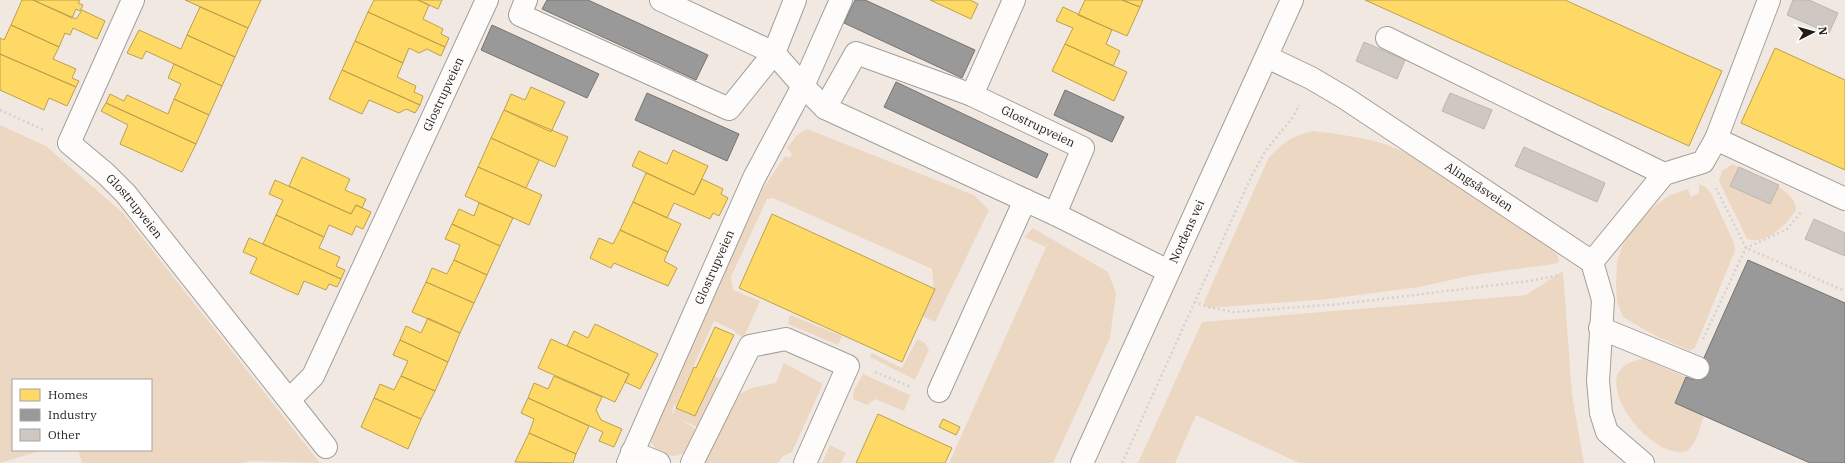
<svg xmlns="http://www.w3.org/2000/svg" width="1845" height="463" viewBox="0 0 1845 463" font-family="'IBM Plex Serif',serif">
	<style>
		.green { fill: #ecd7c3 }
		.homes { fill: #ffd966; stroke: #bca04e }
		.industry { fill: #999; stroke: #757472 }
		.building { fill: #cec7c2; stroke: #bcb6b0 }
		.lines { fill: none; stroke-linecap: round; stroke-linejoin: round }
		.minor-casing { stroke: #a39e98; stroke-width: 24 }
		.path { stroke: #d4d1cf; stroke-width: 2.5; stroke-dasharray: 2 3; stroke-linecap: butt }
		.minor { stroke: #fdfcfa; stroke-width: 22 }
		.labels { text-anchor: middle; stroke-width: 4; stroke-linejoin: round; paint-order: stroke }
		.street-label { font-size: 12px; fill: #211c17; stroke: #fff }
	</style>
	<rect width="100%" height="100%" fill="#f1e9e1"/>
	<path class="green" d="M0,125L46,146L123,213L320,463L251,461L242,463H82L78,450H151V380H13V450H43L0,463Z
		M807,129L974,195L989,210L935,322L922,316L934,292L932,269L773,198L767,199L731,277L733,290L760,301L744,337L735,333V331L714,321L676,405H673L672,415L676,408L695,416L713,376L722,379L699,428L677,418L696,429C693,435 691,445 687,450C676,463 651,453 650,437C650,432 654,426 655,422L764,187L785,156L790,158L792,154L787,148L797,135Z
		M1313,131C1338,134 1363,137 1387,145C1412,154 1435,169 1457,184C1490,206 1522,229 1554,252L1558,256L1559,262L1554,264L1473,275L1419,287L1329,299L1210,308L1205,306L1204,302L1268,159C1283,142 1290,137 1313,131Z
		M1731,165H1735C1751,177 1794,185 1796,209C1790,223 1765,246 1747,239L1719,181L1722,171Z
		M1699,185L1704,186L1711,193L1734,243L1735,251L1695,348L1690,351L1652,334L1623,317L1617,302L1616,283L1617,261L1623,244L1639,221L1657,204L1670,195L1688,189L1691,197L1699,193Z
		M1033,228L1108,272L1116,293L1110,338L1053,463H949L1046,247L1024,237Z
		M1563,271L1572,395L1584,463H1299L1196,415L1175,463H1138L1202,322L1526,295Z
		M790,315L842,336L838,345L788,324Z
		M917,339L925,343L929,350L915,380L870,357L872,353L902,368Z
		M1644,359L1686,377L1675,403L1704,416C1700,427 1697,443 1687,451C1650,463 1576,366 1644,359Z
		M784,363L823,384L792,452L783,456L778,463H703L732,398L751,388L776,383Z
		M863,374L910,395L904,411L875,399L867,405L853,399L854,390Z
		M830,445L846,453L841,463H822Z"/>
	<path class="homes" d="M22,0H33L76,19L82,10L105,21L97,39L73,28L70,35L65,33L59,47L11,25Z
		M33,0H80L78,3L83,5L80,11L76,9L72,18Z
		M185,0H261L248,28Z
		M374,0H418L429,5L423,19L443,29L441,34L449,38L445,47L368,12Z
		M418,0H442L438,9Z
		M930,0H970L978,4L971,19Z
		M1085,0H1122L1140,7L1127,36L1078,15Z
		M1122,0H1143L1140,7Z
		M1365,0H1565L1722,71L1689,146Z
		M200,7L248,28L235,57L187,35Z
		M1063,7L1112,30L1106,44L1120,51L1113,66L1065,44L1073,28L1056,21Z
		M368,12L445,47L441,56L427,49L419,53L409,48L403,63L355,41Z
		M11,25L59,47L53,59L76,69L72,78L79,81L76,87L0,54V38L4,40Z
		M139,30L181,49L187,35L235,57L222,86L146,51L142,59L127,53Z
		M355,41L403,63L397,77L416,86L414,92L423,96L420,105L342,70Z
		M1065,44L1127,72L1114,101L1052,71Z
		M1775,48L1845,80V170L1741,123Z
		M0,54L76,87L67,106L49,98L44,110L0,90Z
		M174,64L222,86L209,115L174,99L181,84L168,78Z
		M342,70L420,105L415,113L406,109L399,113L369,100L362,114L329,99Z
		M531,87L565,102L551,132L504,110L511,94L525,100Z
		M110,94L124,101L127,95L168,114L174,99L209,115L196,144L106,103Z
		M106,103L196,144L182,172L120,144L128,125L101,111Z
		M504,110L568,137L555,167L491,138Z
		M491,138L539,160L526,188L478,167Z
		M673,150L708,166L694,195L632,166L639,151L667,164Z
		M302,157L350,179L345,190L366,199L362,208L356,205L351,214L289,186Z
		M478,167L542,195L529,225L465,196Z
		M646,173L694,195L702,179L723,189L721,194L728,198L719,216L713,213L710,219L674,203L667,218L633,202Z
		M275,180L351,214L356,205L371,212L363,229L356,226L352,235L329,225L324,237L276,215L283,200L269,194Z
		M633,202L681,224L668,252L620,230Z
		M479,203L513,218L500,246L452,224L459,209L474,216Z
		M772,214L935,289L902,362L739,288Z
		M276,215L324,237L319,248L340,257L336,266L345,270L341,279L263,244Z
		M452,224L500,246L487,275L454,260L460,245L445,239Z
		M620,230L668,252L664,261L677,268L668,286L614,263L611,268L590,258L599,238L613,244Z
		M249,238L341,279L337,287L329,284L326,290L304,281L298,295L250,273L257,258L243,252Z
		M454,260L487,275L474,303L426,282L432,268L447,274Z
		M426,282L474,303L460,333L412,312Z
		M428,318L460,333L448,362L400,340L406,326L421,333Z
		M595,324L658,354L640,389L625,382L629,374L567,346L574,331L588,338Z
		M715,327L734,335L695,416L676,408L694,367L696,368Z
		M551,339L629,374L615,402L538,368Z
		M400,340L448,362L435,391L401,376L408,361L393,355Z
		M401,376L435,391L421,419L374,398L380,384L394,390Z
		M554,376L602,397L596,410L601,420L622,429L614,447L599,441L603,432L528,398L534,383L548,389Z
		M374,398L421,419L408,449L361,427Z
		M528,398L589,426L576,454L529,433L534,419L521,413Z
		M878,414L952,448L945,463H856Z
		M943,419L960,427L956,435L939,427Z
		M529,433L576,454L573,463L515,462Z"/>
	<path class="industry" d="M547,0H588L708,55L696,80L542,9Z
		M855,0H865L975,50L962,78L844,23Z
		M492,25L599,74L587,98L481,50Z
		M896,82L1048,154L1037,178L884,107Z
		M1065,90L1124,117L1112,142L1054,115Z
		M647,93L739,134L727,161L635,120Z
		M1748,260L1845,303V463H1810L1675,403L1686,377L1694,380Z"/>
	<path class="building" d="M1793,0H1809L1838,13L1829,33L1787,15Z
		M1364,42L1405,60L1397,79L1356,61Z
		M1450,93L1492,110L1484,129L1442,111Z
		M1524,147L1605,183L1597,202L1515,166Z
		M1739,167L1779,185L1770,204L1730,186Z
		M1814,219L1845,233V256L1805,239Z"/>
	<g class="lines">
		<g class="minor-casing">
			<g id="minor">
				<path id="s1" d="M133,0L69,143L106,174L126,194L326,447"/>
				<path d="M526,0L520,15L729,109L774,53L795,0"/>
				<path d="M661,0L774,53L803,86L825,108L1055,214L1168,271"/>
				<path id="s2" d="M1014,0L972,95L1083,148L1055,214"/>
				<path d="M1387,38L1664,174L1703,162L1716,139L1845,199"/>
				<path id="s3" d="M1267,57L1311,78L1345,98L1592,262L1664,174"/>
				<path d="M825,108L856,53L972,95"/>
				<path d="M1716,139L1769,0"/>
				<path d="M1592,262L1603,300L1598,381L1601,413L1607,432L1643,463"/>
				<path d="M1600,328L1698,368"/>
				<path d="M939,391L1025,200"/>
				<path id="s4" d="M290,399L313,376L487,0"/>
				<path d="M632,452L659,463"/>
				<path id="s5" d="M628,463L754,178L803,86L841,0"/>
				<path d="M692,463L750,346L786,339L848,366L805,463"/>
				<path id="s6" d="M1082,463L1292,0"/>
			</g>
		</g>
		<path class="path" d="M0,110L44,130
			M1716,188L1746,248L1845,291
			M1194,302L1208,307L1233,312L1341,304L1529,281L1560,275
			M1703,339L1746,248L1787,229L1802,211
			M875,372L911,387
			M1122,463L1252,175L1266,150L1293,117L1299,105"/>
		<use href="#minor" class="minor"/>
	</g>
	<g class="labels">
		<g class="street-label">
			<text dy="4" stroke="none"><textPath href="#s4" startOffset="343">Glostrupveien</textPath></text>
			<text dy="4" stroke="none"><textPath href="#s2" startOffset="177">Glostrupveien</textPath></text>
			<text dy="4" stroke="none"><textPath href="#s3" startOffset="249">Alingsåsveien</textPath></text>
			<text dy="4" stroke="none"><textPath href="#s1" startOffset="248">Glostrupveien</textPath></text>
			<text dy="4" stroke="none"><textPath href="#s6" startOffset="254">Nordens vei</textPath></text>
			<text dy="4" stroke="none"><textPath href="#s5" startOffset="214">Glostrupveien</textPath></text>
		</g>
	</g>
	<rect x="12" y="379" width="140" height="72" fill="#ffffff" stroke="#a6a4a2"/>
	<rect x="20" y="389" width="20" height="12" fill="#ffd966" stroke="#a6a4a2"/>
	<text x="48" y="399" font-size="12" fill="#211c17">Homes</text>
	<rect x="20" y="409" width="20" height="12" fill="#999999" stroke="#a6a4a2"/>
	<text x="48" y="419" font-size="12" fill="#211c17">Industry</text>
	<rect x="20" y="429" width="20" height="12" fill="#cec7c2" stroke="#a6a4a2"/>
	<text x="48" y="439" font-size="12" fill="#211c17">Other</text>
	<g transform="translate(1813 32) rotate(84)" stroke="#ffffff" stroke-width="3" paint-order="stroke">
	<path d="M0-3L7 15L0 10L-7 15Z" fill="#211c17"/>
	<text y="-6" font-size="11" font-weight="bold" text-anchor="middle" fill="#211c17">N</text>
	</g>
</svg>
